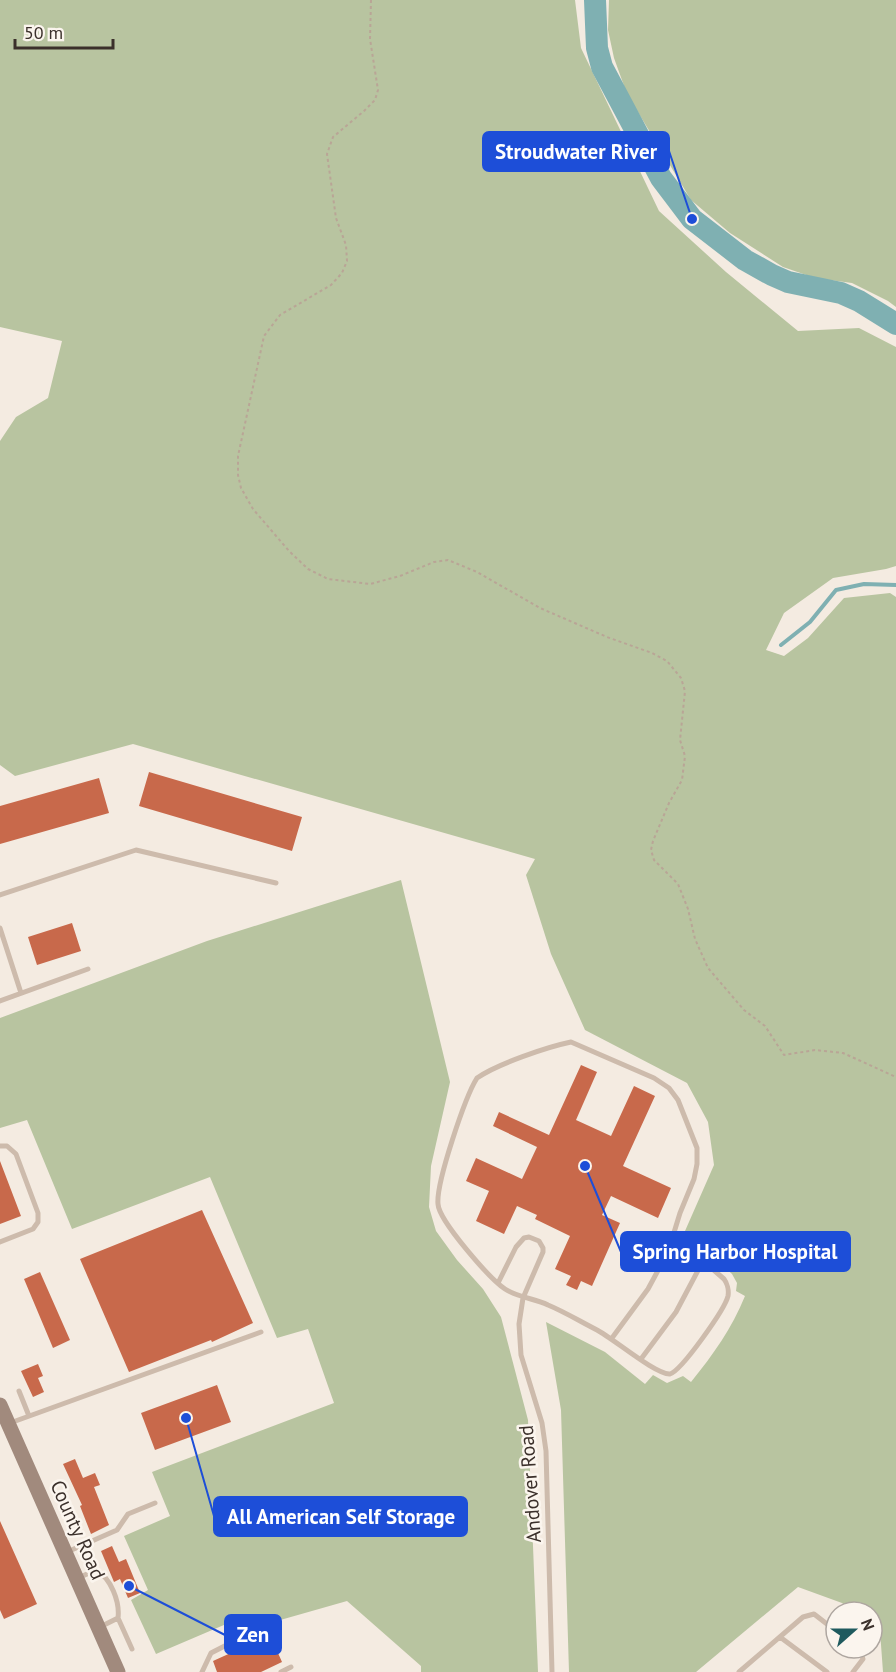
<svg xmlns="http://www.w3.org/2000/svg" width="896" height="1672" viewBox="0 0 896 1672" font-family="'PT Sans',sans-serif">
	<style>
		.green { fill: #b8c4a0 }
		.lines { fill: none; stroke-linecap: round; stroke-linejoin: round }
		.stream { stroke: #7fb0b2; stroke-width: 4 }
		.river { stroke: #7fb0b2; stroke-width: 22 }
		.building { fill: #c8694b }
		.path { stroke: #b9a596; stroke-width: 2; stroke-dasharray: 3 3; stroke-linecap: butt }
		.lane { stroke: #cdbbac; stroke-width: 5 }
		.secondary { stroke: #a18a7d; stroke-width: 15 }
		.labels { text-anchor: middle; stroke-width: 5; stroke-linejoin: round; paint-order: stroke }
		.street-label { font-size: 20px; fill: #3b302b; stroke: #fbf5ee }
		.leader { fill: none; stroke: #1d4ed8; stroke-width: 2 }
		.callout-dot { fill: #1d4ed8; stroke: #fbf5ee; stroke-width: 2 }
		.callout { fill: #1d4ed8; stroke: #1d4ed8; stroke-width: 2 }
		.callout-label { font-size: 21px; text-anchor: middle; font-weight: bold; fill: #fff }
	</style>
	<rect width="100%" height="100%" fill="#f4ebe1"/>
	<path class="green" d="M0,0H575L581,48L659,211L726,272L798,331L859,328L896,347V566L886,569L833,578L784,613L766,650L784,656L808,638L844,598L890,593L896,597V1672H883L880,1631L872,1625V1612H855L842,1603L798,1587L696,1672H569L561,1410L546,1322L605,1352L645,1384L653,1375L667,1383L683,1376L691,1382C713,1355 732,1328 745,1296L736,1291L737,1283L732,1274L685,1231L714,1165L708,1122L687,1083L585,1030L551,954L526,875L535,859L133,744L15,776L0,765V441L16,417L48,398L62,341L0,327Z
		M609,0H896V307L888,301L852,283L815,278L783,267L730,233L691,200L627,94L614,58L608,30Z
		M401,880L450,1082L431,1166L429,1207L436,1231L457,1260L483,1289L501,1317L528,1420L538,1672H421V1666L347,1601L252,1628L245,1616L156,1654L131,1600L148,1590L124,1536L170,1516L152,1472L334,1403L308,1329L277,1338L210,1177L72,1229L27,1120L0,1128V1018L207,941Z"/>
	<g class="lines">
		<path class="stream" d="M781,645L810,622L836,590L864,584L896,585"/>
		<path class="river" d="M595,0L597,48L602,67L661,178L692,219L745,260L772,275L788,282L841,293L859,301L896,324"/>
	</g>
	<path class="building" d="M149,772L302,817L292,851L139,806Z
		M99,778L109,813L0,844V806Z
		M72,923L81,951L37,965L28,937Z
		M581,1065L597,1072L576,1120L611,1136L634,1086L655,1096L623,1166L671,1188L658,1218L611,1196L602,1215L620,1223L592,1286L581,1281L577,1290L566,1285L571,1276L555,1269L570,1236L535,1219L537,1215L517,1206L504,1234L476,1221L489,1191L466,1181L476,1158L522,1179L537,1147L493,1126L499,1112L549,1135Z
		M0,1161L21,1216L0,1224Z
		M202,1210L253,1323L212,1342L211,1340L129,1372L80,1259Z
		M40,1272L70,1340L53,1348L24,1279Z
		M38,1364L43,1376L38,1378L44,1392L33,1397L21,1371Z
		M217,1385L231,1422L155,1450L141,1413Z
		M75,1459L83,1478L95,1473L100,1485L94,1487L109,1525L91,1534L80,1506L82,1505L63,1464Z
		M0,1521L37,1604L4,1619L0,1610Z
		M112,1546L119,1562L126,1559L140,1593L128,1598L120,1579L114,1582L101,1551Z
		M270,1635L282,1662L261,1672H217L213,1661Z"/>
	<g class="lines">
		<path class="path" d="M371,0L370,39L378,90L375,100L364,111L333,137L327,154L336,218L346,245L347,261L342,273L331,285L280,315L264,336L238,456V475L241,488L253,509L289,551L308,569L328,579L370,584L400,576L434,562L448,560L477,572L540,608L607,637L652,653L667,661L681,678L685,691L680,740L685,756L682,780L669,803L653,841L651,850L654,860L678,884L688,909L695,939L708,968L744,1010L765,1026L784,1055L815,1050L843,1053L896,1077"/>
		<path class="lane" d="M0,895L136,850L276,883
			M0,928L21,993
			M0,1001L88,969
			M0,1146H7L16,1154L38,1213V1222L33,1229L0,1242
			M498,1283L516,1247L524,1238L529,1237L539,1241L543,1248V1252L523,1298L519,1324L521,1355L542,1423L546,1451L552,1672
			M612,1338L648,1289L668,1252L680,1213L694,1179L697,1164V1148L678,1100L669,1088L654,1078L571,1042C547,1047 497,1064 477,1078C465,1097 436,1183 438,1204C439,1221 490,1279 505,1289C519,1298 534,1298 548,1305C565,1312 581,1322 597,1330C614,1339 656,1375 670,1374C682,1370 725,1309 728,1296C729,1290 727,1283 724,1279L672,1234
			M641,1359L676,1312L703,1261
			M19,1391L29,1416
			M10,1423L261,1332
			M67,1552L117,1530L128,1514L155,1503
			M78,1578L96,1570C111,1578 120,1602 118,1618L100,1627
			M118,1618L132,1649
			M780,1637L827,1672
			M202,1672L211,1653L250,1633
			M281,1672L291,1667
			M739,1672L803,1617L814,1614L836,1631
			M853,1672L863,1659L859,1648"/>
		<path class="secondary" d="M0,1405L118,1672"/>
	</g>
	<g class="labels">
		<g class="street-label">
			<text transform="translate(530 1484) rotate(-94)" y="7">Andover Road</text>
			<text transform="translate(78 1530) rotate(66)" y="7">County Road</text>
		</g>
	</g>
	<path class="leader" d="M692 219L669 151M585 1166L621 1252M186 1418L214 1516M129 1586L225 1635"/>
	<g class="callout-dot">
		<circle cx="692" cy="219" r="6"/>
		<circle cx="585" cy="1166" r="6"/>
		<circle cx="186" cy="1418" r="6"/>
		<circle cx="129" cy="1586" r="6"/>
	</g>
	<g class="callout">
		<rect x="483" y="132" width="186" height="39" rx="6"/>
		<rect x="621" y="1232" width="229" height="39" rx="6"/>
		<rect x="214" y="1497" width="253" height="39" rx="6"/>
		<rect x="225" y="1615" width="56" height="39" rx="6"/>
	</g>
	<g class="callout-label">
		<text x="576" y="159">Stroudwater River</text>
		<text x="735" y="1259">Spring Harbor Hospital</text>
		<text x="341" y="1524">All American Self Storage</text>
		<text x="253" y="1642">Zen</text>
	</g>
	<g transform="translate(854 1630) rotate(69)"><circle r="28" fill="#fbf5ee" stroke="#aea6a0" stroke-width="1.5"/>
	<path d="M0-4.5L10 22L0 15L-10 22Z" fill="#1f5a5e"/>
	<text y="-9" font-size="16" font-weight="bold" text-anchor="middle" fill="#3b302b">N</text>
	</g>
	<path d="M15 39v9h98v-9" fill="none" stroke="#3b302b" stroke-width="3"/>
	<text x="24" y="39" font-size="18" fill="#3b302b" stroke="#fbf5ee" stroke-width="4.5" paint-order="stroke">50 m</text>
</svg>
